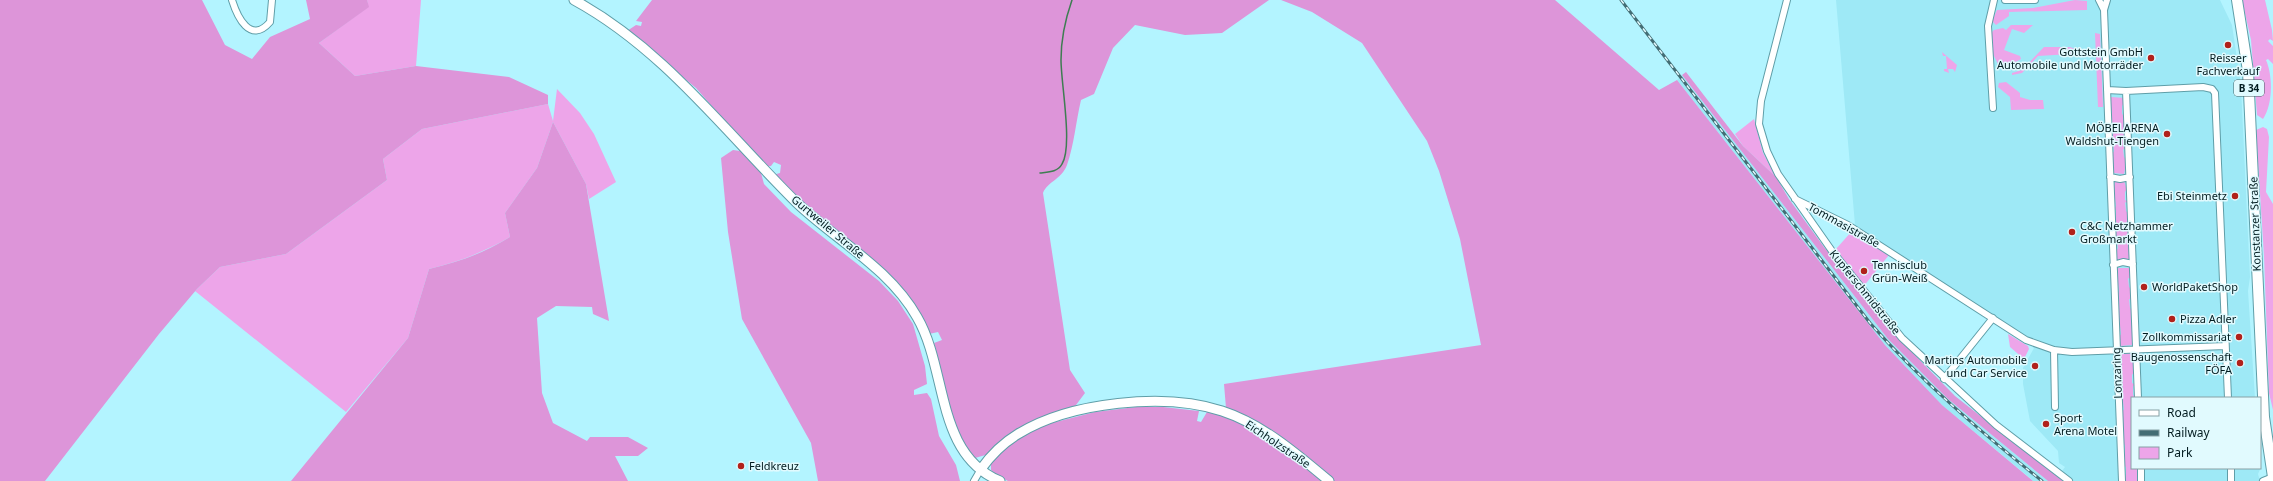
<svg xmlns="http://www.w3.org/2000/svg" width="2273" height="481" viewBox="0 0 2273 481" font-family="'Noto Sans',sans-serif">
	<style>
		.built { fill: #9ee9f6 }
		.green { fill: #eda5e9 }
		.forest { fill: #dd95d9 }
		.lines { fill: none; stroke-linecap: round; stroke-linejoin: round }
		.stream { stroke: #3e7d52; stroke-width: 1.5 }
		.street-casing { stroke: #5f9ea8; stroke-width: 8 }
		.secondary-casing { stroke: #5f9ea8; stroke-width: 11 }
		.primary-casing { stroke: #5f9ea8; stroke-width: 12 }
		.street { stroke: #fff; stroke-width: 6 }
		.secondary { stroke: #fff; stroke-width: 9 }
		.primary { stroke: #fff; stroke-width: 10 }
		.rail-casing { stroke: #446d74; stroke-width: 3 }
		.rail { stroke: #e1fafe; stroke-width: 1.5; stroke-dasharray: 4.5; stroke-linecap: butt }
		.poi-dot { fill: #b1211b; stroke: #e1fafe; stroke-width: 1.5 }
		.labels { text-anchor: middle; stroke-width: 3; stroke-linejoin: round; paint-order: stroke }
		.shield { fill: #e1fafe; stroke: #455f63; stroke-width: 1 }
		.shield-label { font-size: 10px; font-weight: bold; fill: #021c20 }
		.poi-label { font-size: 11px; fill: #021c20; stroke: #e1fafe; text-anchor: end }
		.street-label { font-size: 11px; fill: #021c20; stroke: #e1fafe }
	</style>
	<rect width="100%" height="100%" fill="#b3f4ff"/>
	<path class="built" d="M1836,0H2220L2232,25L2241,86L2250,277L2248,291L2255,398H2132V468H2260V457L2261,467L2258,474L2260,481H2074L2062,471L2065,467L2059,463L2058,451L2030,421L2023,384V368L2034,348L1852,231L1855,225Z
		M1682,75L1888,339L1948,399L2048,481H2033L2030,478L1942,405L1885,345L1677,80Z"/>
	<path class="green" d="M367,0H421L416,66L355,76L319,43L368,7Z
		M2075,0L2087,1V10L2009,12V16L1996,25L1992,21L1997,10L2033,8Z
		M2242,0H2265L2272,30L2273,41L2270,39L2268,41L2273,46V64L2268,59L2266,60C2273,76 2273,104 2263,119L2257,115L2251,40Z
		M2011,25H2033L2024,33L2012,29L2004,50L2020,56L2021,59L2010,65L1999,66L1992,52L1991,33L1994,30L2003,28L2006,30Z
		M2095,33L2100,34L2103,107H2098Z
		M2044,47H2070L2075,49V52L2071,54L2038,56L2022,73L2012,75V73L2022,70Z
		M1942,52L1957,65L1955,72L1953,69H1948L1949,73L1944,71V69H1947L1946,56H1943Z
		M2006,82L2020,93V97L2030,100H2043L2044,109L2011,110L2010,97L1998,87L1999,83Z
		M557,89L580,113L594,134L616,182L589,199L586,184L553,122L537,168L505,213L510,237C484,252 459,262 429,269L408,338L346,412L195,291L220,267L286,254L387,180L383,159L422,129L548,104L553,121Z
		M2111,97L2125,98V107L2122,105V114L2126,117V139L2123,137V146L2127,150L2123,149L2124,157L2127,160L2124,174L2113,173L2110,151L2114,152L2113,143L2110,139L2113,141V132L2109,130V118L2112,120V111L2108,109Z
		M1754,119L1763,153L1776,177L1743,146L1735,134Z
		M2263,127L2267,129L2269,137L2266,192L2273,204V410L2269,393L2264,256L2256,130Z
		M2124,181L2128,193L2125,191V200L2129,202V204L2125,202L2126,211L2129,214L2130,223L2126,222L2127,230L2130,235L2127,233V242L2131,245L2129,259L2117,260L2114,248L2118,249L2117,240L2114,238L2113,217L2116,219V210L2112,207V205L2116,207L2115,198L2112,196L2115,182Z
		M1852,231L1889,255L1863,287L1836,249Z
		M2118,268H2129L2132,280L2128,278L2129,287L2132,289L2133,301L2129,299L2130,308L2133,311L2134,342L2132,345L2120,346L2117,333L2121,335L2120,326L2117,324L2115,290L2119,292L2118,283L2115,280Z
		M2008,334L2028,346L2029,349L2024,359L2010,347Z
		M2132,353L2134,356L2136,376L2132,374V383L2136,385V387L2133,386V395L2137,398H2132V468H2139V481H2124L2123,474L2126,476V467L2122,465V452L2125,454V445L2121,443L2120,409L2124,410L2123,401L2120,397L2123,399V390L2119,388V376L2122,378V369L2118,367L2120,354Z"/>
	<path class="forest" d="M0,0H202L225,45L252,59L270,37L310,19L306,0H367L369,7L319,43L355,76L416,66L509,77L548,95V104L422,129L383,159L387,180L286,254L220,267L197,289L159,334L45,481H0Z
		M652,0H1269L1222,33L1185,35L1135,25L1113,48L1094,94L1081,100C1076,121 1074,145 1067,165C1061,180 1048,181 1043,193L1070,370L1085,393L1073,409L989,454L975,458C953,439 942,372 934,343L942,340L938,332L929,334L906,293L887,273L798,202L773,175L780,173L781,165L774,162L771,166L765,167L696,88L627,31L636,25L641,26L642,22L636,21Z
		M1281,0H1555L1659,90L1677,80L1885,345L1942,405L2033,481H1333L1226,408L1224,384L1481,345L1460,239L1439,171L1427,141L1362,43L1312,12Z
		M1686,72L1743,146L1776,177L1789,199L1824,247L1899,339L1955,396L2063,481H2048L1948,399L1888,339L1682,75Z
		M553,122L586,184L609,321L593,314L592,307L556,306L537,318L542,393L553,423L587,441L590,437H628L648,448L638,456H615L628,481H291L408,338L429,269C459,262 484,253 510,237L505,213L537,168Z
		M733,150L740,151L761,173L764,184L791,212L879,281L898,301L913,324L925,366L927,384L914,390V395L927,393L931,399L939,436L956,465L960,481H818L811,443L742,319L728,232L721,158Z
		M1136,407H1163L1199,411L1197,421L1201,422L1207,412C1250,421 1290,452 1322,481H1008L998,476L991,470V464L1002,449L1036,427L1095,412Z"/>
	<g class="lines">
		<path class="stream" d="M1040,173C1048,172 1058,172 1062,164C1073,146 1061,84 1061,60C1061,39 1065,20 1072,0"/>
		<g class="street-casing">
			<path id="street" d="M232,0C237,16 250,45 270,22L272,0
				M1787,0L1761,101L1759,124L1767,151L1778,174L1832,251L1902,338L1996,425L2069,481
				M2005,0H2035
				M2099,0L2104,10
				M2107,0L2104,10L2122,481
				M2107,90L2126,91L2203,87L2212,89L2215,93L2228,398
				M2126,91L2138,398
				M1993,108L1988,26L1994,0
				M2110,177L2120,179L2130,177
				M1795,199L1848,225L2026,340L2054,350
				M2113,265L2123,262L2133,264
				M1944,379L1993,318
				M2055,407L2054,350L2072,352L2225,346
				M2141,468V481
				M2231,468V481
				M974,481L981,469
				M2263,481L2273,477"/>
		</g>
		<g class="secondary-casing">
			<path id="secondary" d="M574,0C664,49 725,132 797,203C837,241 889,268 917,317C948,370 935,454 1000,481
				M981,469C991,455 1003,443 1018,434C1070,402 1165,392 1222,411C1262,424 1297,454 1329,481"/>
		</g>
		<g class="primary-casing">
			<path id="primary" d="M2237,0L2248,71L2264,417L2273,477"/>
		</g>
		<use href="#street" class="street"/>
		<use href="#secondary" class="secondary"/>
		<use href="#primary" class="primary"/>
		<g class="rail-casing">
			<path id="rail" d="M1621,0L1870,323C1922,382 1981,432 2042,481"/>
		</g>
		<use href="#rail" class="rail"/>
	</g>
	<g class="poi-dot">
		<circle cx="2228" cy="45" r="4"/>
		<circle cx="2151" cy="58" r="4"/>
		<circle cx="2167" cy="134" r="4"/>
		<circle cx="2235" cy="196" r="4"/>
		<circle cx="2072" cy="232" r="4"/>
		<circle cx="1864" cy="271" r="4"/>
		<circle cx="2144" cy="287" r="4"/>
		<circle cx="2172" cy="319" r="4"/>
		<circle cx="2239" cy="337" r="4"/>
		<circle cx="2240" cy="363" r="4"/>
		<circle cx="2035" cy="366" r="4"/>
		<circle cx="2046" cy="424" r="4"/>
		<circle cx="741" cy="466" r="4"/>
	</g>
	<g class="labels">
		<rect class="shield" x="2234" y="80" width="30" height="16" rx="3"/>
		<g class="shield-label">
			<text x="2249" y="92">B 34</text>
		</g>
		<g class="poi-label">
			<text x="2143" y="56">Gottstein GmbH<tspan x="2143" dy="13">Automobile und Motorräder</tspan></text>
			<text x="2228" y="62" text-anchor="middle">Reisser<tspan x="2228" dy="13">Fachverkauf</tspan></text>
			<text x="2159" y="132">MÖBELARENA<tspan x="2159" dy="13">Waldshut-Tiengen</tspan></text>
			<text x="2227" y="200">Ebi Steinmetz</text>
			<text x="2080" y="230" text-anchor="start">C&amp;C Netzhammer<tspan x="2080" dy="13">Großmarkt</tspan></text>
			<text x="1872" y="269" text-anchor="start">Tennisclub<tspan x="1872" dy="13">Grün-Weiß</tspan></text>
			<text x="2152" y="291" text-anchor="start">WorldPaketShop</text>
			<text x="2180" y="323" text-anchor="start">Pizza Adler</text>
			<text x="2231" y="341">Zollkommissariat</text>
			<text x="2232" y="361">Baugenossenschaft<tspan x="2232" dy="13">FÖFA</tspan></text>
			<text x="2027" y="364">Martins Automobile<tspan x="2027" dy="13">und Car Service</tspan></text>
			<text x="2054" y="422" text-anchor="start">Sport<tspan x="2054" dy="13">Arena Motel</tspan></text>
			<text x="749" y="470" text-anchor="start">Feldkreuz</text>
		</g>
		<g class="street-label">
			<text transform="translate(2255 224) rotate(-92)" y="4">Konstanzer Straße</text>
			<text transform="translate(1844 225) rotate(29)" y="4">Tommasistraße</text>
			<text transform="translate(828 227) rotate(40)" y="4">Gurtweiler Straße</text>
			<text transform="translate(1865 292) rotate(51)" y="4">Kupferschmidstraße</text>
			<text transform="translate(2117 373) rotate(-92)" y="4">Lonzaring</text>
			<text transform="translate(1278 444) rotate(34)" y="4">Eichholzstraße</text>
		</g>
	</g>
	<rect x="2131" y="397" width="130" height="72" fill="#e1fafe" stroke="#88a1a5"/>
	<rect x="2139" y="410" width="20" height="6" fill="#ffffff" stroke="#88a1a5"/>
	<text x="2167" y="417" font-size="12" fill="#021c20">Road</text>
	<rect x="2139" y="430" width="20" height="6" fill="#446d74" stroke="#88a1a5"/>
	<text x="2167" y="437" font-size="12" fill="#021c20">Railway</text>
	<rect x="2139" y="447" width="20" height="12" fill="#eda5e9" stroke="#88a1a5"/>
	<text x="2167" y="457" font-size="12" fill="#021c20">Park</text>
</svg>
